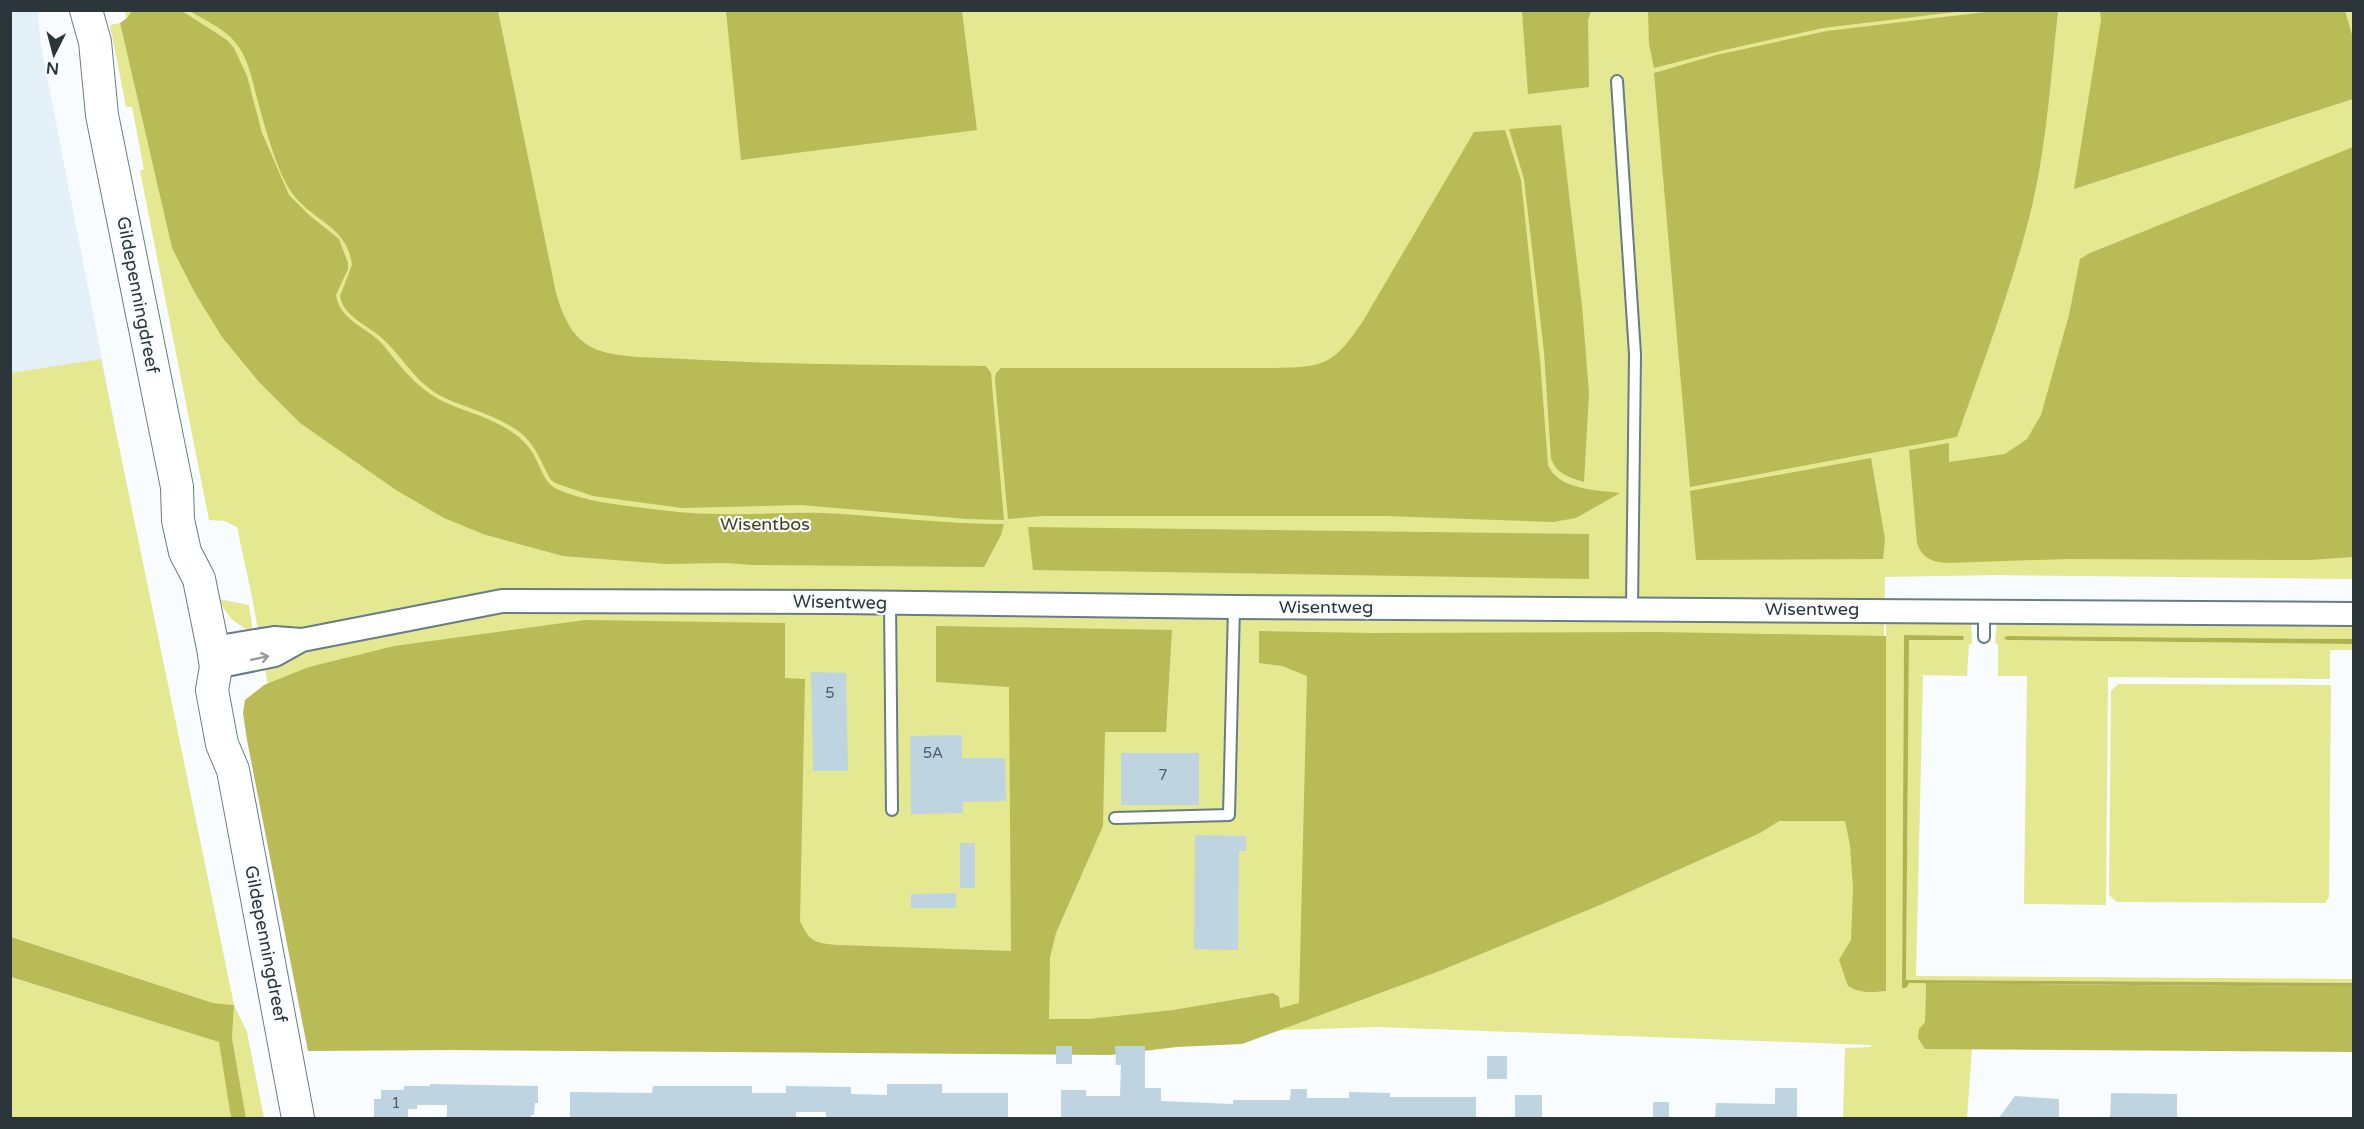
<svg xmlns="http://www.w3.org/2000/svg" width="2364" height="1129" viewBox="0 0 2364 1129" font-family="'Varela Round',sans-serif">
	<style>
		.built { fill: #e4f0f7 }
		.green { fill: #e3e891 }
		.forest { fill: #b8bb56 }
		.water { fill: #b0b34d }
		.building { fill: #bed4e1 }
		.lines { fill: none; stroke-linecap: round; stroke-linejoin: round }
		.service-casing { stroke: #687c88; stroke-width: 14 }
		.minor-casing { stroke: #687c88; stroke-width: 26 }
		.secondary-casing { stroke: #687c88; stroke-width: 34 }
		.service { stroke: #fff; stroke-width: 10 }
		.minor { stroke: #fff; stroke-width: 22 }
		.secondary { stroke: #fff; stroke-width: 32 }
		.oneway { stroke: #969a9c }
		.labels { text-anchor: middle; stroke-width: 4.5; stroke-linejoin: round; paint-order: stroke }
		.number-label { font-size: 15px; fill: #505d64 }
		.street-label { font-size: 18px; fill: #2c353a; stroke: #f8fcff }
		.park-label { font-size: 18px; fill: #414218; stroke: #f8fcff }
	</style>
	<rect width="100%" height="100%" fill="#f8fcff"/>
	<path class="built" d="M38,10L40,40L111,406L11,917L10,11Z"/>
	<path class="green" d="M125,11H2353V579L1996,575L1885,577L1878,992L1886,991V619L1971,620L1972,644H1969L1967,676L1919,675L1923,676L1916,976L2353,979V983L1906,980L1909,639L1963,640L1904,635L1902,987L1909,983H1926L1925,1022L1919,1029L1925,1049H1972L1967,1118H1843L1845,1048L1871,1047V1045L1377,1027L1199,1033L332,1040L252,597L237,527L224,521L209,520L140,171L144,169L132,107H126L110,25L120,23L172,248L179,261Z
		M101,359L234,1005L247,1032L264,1118H246L232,1038L234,1005L213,1003L11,937V373Z
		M219,599L249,605L253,632C236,625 226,616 219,599Z
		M1997,620L2353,622V639L2007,636L2005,640L2353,644V650H2330V679L2108,677L2106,905L2024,904L2027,676H1998V644L1995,643Z
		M2118,684L2331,685L2329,897L2325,903L2117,902L2109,895L2111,691Z
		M10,977L220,1042L231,1118H11Z"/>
	<path class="forest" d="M132,11H182L227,40L234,48L247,76L262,133L289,195L309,215L339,239L348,263V269L336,295C340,322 370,328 384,346C400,366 417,388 440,400C460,410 483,415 502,426C513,432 523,439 530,449C540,462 542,482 557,489C579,499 604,503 628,506C658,510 688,514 718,514C753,515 788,512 823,513C883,516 943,524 1004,524L1001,535L984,567L753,565L726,563L666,564L563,556L483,534L444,518L396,490L300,423L259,382L222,337L195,293L172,248L120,23L127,18Z
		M190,11H498L556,293C563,316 571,337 593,348C616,359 658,357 684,359C784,365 885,365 986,366L991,373L1004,520L967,519L800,505L682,508L593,496L555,483L551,480C541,463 537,447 522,434C497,414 466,409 439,395C415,381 403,358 384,340C370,326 343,317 340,296L352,265C347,225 313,222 292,193C277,172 264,124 257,98C252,79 248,57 235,42C225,29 204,20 190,11Z
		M726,11H962L977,130L741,160Z
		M1522,11H1591L1588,20L1589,87L1528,94Z
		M1648,11V10L1963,11L1823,28L1720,51L1654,68L1649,44Z
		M1994,11H2058C2051,74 2047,140 2033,202C2014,282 1984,360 1957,437L1690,487L1654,73L1716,55L1827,31Z
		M2100,11H2345L2353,38V99L2074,189L2101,20Z
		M1561,125L1582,306L1589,393L1584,482C1569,477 1556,474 1551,458L1544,352L1524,179L1509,129Z
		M1505,130L1521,180L1540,360L1548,465C1558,490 1597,490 1620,493L1576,518L1553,522L1385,516H1043L1008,519L995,380L996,373L1001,368H1270C1324,367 1332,367 1363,321L1474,132Z
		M2353,147V557L2310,560L2067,559L1947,563C1932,562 1922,558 1917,543L1909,450L1949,443V462L2005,454L2027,439L2041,415L2069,315L2080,259L2090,253Z
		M1871,458L1885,539L1883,559L1696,560L1690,491Z
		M1028,527L1589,534V579L1033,570Z
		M585,620L785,623V678L805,679L800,921C810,943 816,943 838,945L1011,951L1009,687L936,682V626L1172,630L1166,732H1105L1103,826L1056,933L1050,957L1049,1019H1088L1173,1010L1273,993L1279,997L1280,1008L1299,1003L1307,676L1282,666L1259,663V631L1371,633L1658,632L1886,636V991C1872,993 1860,993 1848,986L1839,960L1851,940L1853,888L1850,845L1845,821H1779L1760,833L1600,905L1437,972L1242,1044L1177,1047L1110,1055L453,1050L308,1051L247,740L243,713L245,700L264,685L309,667L394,646Z
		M11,937L213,1003L234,1005L232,1038L246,1118H231L219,1042L11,977Z
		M1926,983L2353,987V1052L1925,1049L1918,1038L1919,1029L1925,1022Z"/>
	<path class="water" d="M1904,635L1963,636L1964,638L1963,640H1909L1906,980L2353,983V987L1909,983L1906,988H1902Z
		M2007,636L2353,639L2354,644L2006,640L2004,638Z"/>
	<path class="building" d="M811,672L846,673L848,771H813Z
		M962,735V758H1005L1006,801L963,802V813L911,814L910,736Z
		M1121,753H1199V805H1121Z
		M1195,835L1246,836V851H1239L1238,950L1194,949Z
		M960,843H975V888H960Z
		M956,893V908H911V894Z
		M1056,1046H1072V1064H1056Z
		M1115,1046H1145V1088H1161V1101L1233,1104V1100H1290L1291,1089H1307V1098H1349V1092L1390,1093V1097H1476V1119H1061V1090H1086V1096H1120L1121,1065H1116Z
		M1487,1056H1507V1079H1487Z
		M430,1084L538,1086V1103H535L534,1115H531V1119H447V1105H417V1109H408V1117L374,1119V1099H381V1090H404V1086H430Z
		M887,1084H942V1093H1008V1119H826V1112H796V1119L570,1118V1092L652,1093L653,1086H752V1093H786V1086L851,1087V1094L887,1095Z
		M1775,1088H1797V1119H1715L1716,1103L1775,1104Z
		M2111,1093L2177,1094V1119H2110Z
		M1515,1095H1542V1119H1515Z
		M2015,1096L2059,1099V1119H1998Z
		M1653,1102H1669V1119H1653Z"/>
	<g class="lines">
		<g class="service-casing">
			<path id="service" d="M1617,81L1635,354L1632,608
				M890,602L892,810
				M1984,637V611
				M1115,818L1229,815L1234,607"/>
		</g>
		<g class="minor-casing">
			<path id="minor" d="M213,648L274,638L302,640L502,601L838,602L1234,607L2354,614
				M216,667L275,655L302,640"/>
		</g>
		<g class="secondary-casing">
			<path id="secondary" d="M86,10L95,42L102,115L177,487L178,520L185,552L199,579L213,648L216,667L212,690L222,744L233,770L298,1118"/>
		</g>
		<use href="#service" class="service"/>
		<use href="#minor" class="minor"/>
		<use href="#secondary" class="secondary"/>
	</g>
	<defs><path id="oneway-shaft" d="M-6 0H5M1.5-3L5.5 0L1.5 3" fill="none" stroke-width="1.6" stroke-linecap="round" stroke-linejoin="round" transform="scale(1.5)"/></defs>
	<use class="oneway" href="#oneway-shaft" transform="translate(260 658) rotate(-12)"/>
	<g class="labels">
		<g class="number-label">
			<text x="830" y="698">5</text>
			<text x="933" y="758">5A</text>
			<text x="1163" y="780">7</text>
			<text x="396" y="1108">1</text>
		</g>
		<g class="street-label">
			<text transform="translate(138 295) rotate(79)" y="6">Gildepenningdreef</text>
			<text transform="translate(840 602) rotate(1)" y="6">Wisentweg</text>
			<text x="1326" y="613">Wisentweg</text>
			<text x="1812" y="615">Wisentweg</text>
			<text transform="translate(266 944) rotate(79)" y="6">Gildepenningdreef</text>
		</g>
		<g class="park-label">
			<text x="765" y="530">Wisentbos</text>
		</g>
	</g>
	<rect width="2364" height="1129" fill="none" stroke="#2c353a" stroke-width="24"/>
	<g transform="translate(54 54) rotate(186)" stroke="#f8fcff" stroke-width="4.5" paint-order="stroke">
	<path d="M0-4.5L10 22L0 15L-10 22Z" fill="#2c353a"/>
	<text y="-9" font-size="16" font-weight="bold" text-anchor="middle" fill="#2c353a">N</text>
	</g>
</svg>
